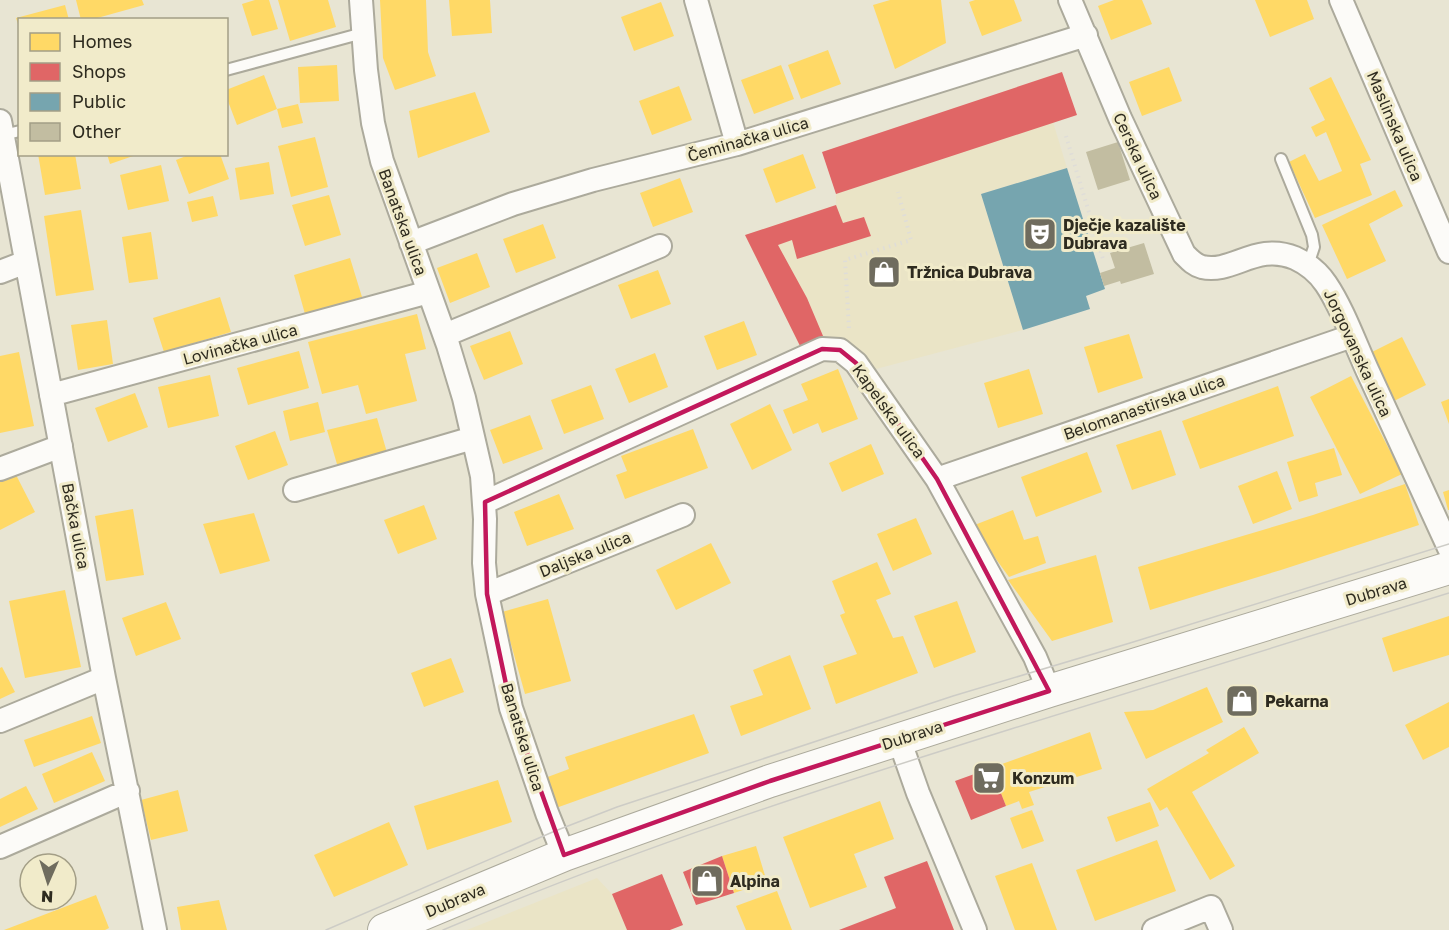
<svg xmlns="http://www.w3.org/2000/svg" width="1449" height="930" viewBox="0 0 1449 930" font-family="'Golos Text',sans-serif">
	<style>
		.built { fill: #eae4c6 }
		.homes { fill: #ffd966 }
		.shops { fill: #e06666 }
		.public { fill: #76a5af }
		.building { fill: #c2bda1 }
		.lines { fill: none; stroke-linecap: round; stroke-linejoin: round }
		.service-casing { stroke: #acaa9c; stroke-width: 14 }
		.minor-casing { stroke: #acaa9c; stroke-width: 26 }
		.secondary-casing { stroke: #acaa9c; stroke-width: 34 }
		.path { stroke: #dfddd8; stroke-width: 4; stroke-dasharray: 1.5 4.5; stroke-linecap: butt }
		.service { stroke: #fcfbf8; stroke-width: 10 }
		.minor { stroke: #fcfbf8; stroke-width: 22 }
		.secondary { stroke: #fcfbf8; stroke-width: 32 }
		.tram { stroke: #cdccc6; stroke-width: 1.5 }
		.marked { fill: none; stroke: #c2185b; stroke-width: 4.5; stroke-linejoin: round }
		.labels { text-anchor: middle; stroke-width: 6; stroke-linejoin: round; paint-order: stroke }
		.street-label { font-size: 16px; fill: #2e2b1f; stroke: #f1ebca }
		.poi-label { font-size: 16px; font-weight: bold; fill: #2e2b1f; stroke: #f1ebca; text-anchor: start }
	</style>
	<rect width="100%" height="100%" fill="#e8e5d3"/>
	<path class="built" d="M1053,122L1067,168L981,194L1023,330L876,369L843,344L803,352L745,235L836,205V194Z
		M597,878L612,894L627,930H467Z"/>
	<path class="homes" d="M76,0H142L144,5L90,20H81Z
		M255,0H269L278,29L252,36L242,4Z
		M278,0H328L336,27L290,41Z
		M380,0H426L428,52L436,76L395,90L383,58Z
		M449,0H490L492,33L452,36Z
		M890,0H941L946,43L895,69L873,5Z
		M975,0H1014L1022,21L982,36L969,2Z
		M1114,0H1142L1152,24L1111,40L1098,6Z
		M1255,0H1307L1314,19L1270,37Z
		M661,2L674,36L634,51L621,17Z
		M65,5L69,20H20L19,27L16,18Z
		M828,50L841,84L801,99L788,65Z
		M337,65L339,101L300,103L298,67Z
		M781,65L794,99L754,114L741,80Z
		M1169,67L1182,101L1142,116L1129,82Z
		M264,75L277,109L237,125L226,96V90Z
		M1331,77L1371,160L1360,164L1372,195L1315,218L1289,162L1305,154L1319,181L1342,171L1326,132L1316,137L1311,127L1325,120L1309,88Z
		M679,86L692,120L652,135L639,101Z
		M475,92L490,132L418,158L409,111Z
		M298,104L303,123L282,128L277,109Z
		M315,137L328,187L291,197L278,146Z
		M38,154H75L81,189L45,195Z
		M107,154H136V155L110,164Z
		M191,154H220L229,179L189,194L176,160Z
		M803,154L816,188L776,203L763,169Z
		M269,162L274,194L240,200L235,168Z
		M161,165L169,201L128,210L120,175Z
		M680,178L693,212L653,227L640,193Z
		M1395,190L1403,206L1369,224L1386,261L1347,279L1322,225Z
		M329,195L341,235L305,246L292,205Z
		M213,196L218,216L192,222L187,202Z
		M81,210L94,290L56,296L44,216Z
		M543,224L556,258L516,273L503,239Z
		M151,232L158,279L129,283L122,237Z
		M477,253L490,287L450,303L437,268Z
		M350,258L362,297L305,314L294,275Z
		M658,270L671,304L631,319L618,285Z
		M220,297L231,332L164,352L153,318Z
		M417,314L426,349L405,354L417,401L366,414L358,385L322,394L308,342Z
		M107,320L113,364L78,370L71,325Z
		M744,321L757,355L717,370L704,336Z
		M510,331L523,364L484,380L470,346Z
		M1129,334L1143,378L1098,393L1084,347Z
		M1402,337L1426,385L1390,403L1366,355Z
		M299,351L309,388L248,405L237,368Z
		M19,352L34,426L0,433V356Z
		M655,353L668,387L629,403L615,369Z
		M838,369L858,419L822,433L818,423L793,434L783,410L808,400L801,384Z
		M1029,369L1043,414L998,428L984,383Z
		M210,375L219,416L168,428L158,387Z
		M1351,376L1402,474L1360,494L1310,397Z
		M591,385L604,419L564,434L551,400Z
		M1278,386L1294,436L1200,469L1182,421Z
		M135,393L148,427L108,442L95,408Z
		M1449,399V424L1441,402Z
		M318,402L325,432L290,441L283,411Z
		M770,404L792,450L752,470L730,424Z
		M530,415L543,449L503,464L490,430Z
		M377,418L388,456L339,471L327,430Z
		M693,429L708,468L625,499L616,475L627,471L621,456Z
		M1161,430L1176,475L1132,490L1116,445Z
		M275,431L288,465L248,480L235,446Z
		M871,444L884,474L842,492L829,463Z
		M1334,448L1342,475L1315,483L1318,496L1299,502L1287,462Z
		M1087,452L1102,492L1036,517L1021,477Z
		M14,471L35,512L0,530V478Z
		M1277,471L1292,509L1253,524L1238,486Z
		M1405,484L1419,525L1281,570L1150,610L1138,567L1313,515Z
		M1449,490V510H1448L1443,492Z
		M559,494L574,529L527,546L514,512Z
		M424,505L437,539L398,554L384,520Z
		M133,509L144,575L106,581L95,516Z
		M1013,510L1024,540L1038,536L1046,563L1009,577L972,526Z
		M254,513L270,561L220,574L203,524Z
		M916,518L932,554L893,571L877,534Z
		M711,543L731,583L676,610L656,570Z
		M1096,555L1113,622L1052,641L1008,580Z
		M877,562L891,594L876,600L893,638L903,636L918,673L836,704L823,666L857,654L840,615L845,613L832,581Z
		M65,590L81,667L25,678L9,601Z
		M548,599L571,681L525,694L502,612Z
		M957,601L976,652L934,668L914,616Z
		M166,602L181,639L136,656L122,618Z
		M1449,616V655L1393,672L1382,638Z
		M790,655L811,709L741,736L730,706L763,695L753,670Z
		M451,658L464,692L424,707L411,673Z
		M2,667L15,692L0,699V668Z
		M1207,687L1223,722L1146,759L1124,712L1153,710Z
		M1449,702V747L1423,760L1405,725Z
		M694,714L709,753L556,808L545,778L569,769L565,757Z
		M92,716L101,743L34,767L24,740Z
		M1244,727L1259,753L1192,792L1235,866L1210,880L1167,807L1160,811L1147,789L1209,753L1206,750Z
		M1090,732L1102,769L1029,792L1034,805L1022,809L1019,801L1006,806L991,768Z
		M92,752L105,781L54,803L42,774Z
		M498,780L512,822L427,850L414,806Z
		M26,786L38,809L0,827V799Z
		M178,790L188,831L151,840L141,800Z
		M880,801L894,839L854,854L867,887L810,908L783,837Z
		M1150,802L1159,826L1116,842L1107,817Z
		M1032,810L1044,841L1022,849L1010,818Z
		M389,822L408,865L334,897L314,855Z
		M1157,840L1176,891L1095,921L1076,870Z
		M756,846L767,882L734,893L722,856Z
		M1032,863L1057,930H1015L995,876Z
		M777,891L792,930H746L736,906Z
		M96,895L109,928L105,930H4Z
		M219,900L227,930H181L177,907Z"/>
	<path class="shops" d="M1062,72L1077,115L836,194L822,152Z
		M836,205L843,223L864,217L871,236L797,259L792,240L778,245L807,298L826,343L803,352L745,235Z
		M991,768L1006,806L971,820L955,781Z
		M722,856L734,893L696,905L683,872Z
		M927,861L954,930H839L896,908L884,877Z
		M662,874L683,925L670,930H627L612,894Z"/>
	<path class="public" d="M1067,168L1105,289L1086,296L1090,309L1023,330L981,194Z"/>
	<path class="building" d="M1118,142L1130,180L1098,190L1086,152Z
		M1144,243L1154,274L1121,284L1120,281L1104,286L1100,273L1115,268L1110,253Z"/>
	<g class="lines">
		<g class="service-casing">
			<path id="service" d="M226,70L363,33
				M3,135L20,131
				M1281,159L1312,235L1314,247L1308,265"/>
		</g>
		<g class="minor-casing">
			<path id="minor" d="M361,0L366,70L373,123L382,161L448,345L464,398L482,476L485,519L484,563L487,594L511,708L547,813L564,855
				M696,0L737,144
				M1070,0L1120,118L1184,254C1189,259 1194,265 1202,267C1233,274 1256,242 1295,258C1308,264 1318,272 1326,284C1343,309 1356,346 1369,374C1396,432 1422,490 1449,548
				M1341,0L1449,252
				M0,121L104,678L155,930
				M411,243L513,204L593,180L737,144L1086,35
				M0,272L26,262
				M445,335L660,246
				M51,395L429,292
				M0,469L61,446
				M937,479L1352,336
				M295,490L473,438
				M485,502L822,349L840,350L856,363L937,479L1035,657L1049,691
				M487,594L683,515
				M0,721L104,678
				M899,739L918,793L975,930
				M0,847L128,791
				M1154,930L1211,907L1221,930"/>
		</g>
		<g class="secondary-casing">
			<path id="secondary" d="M384,930L564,855L770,781L1049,691L1449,568"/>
		</g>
		<path class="path" d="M1066,136L1103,259
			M849,328L845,260L911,240L898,192"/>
		<use href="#service" class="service"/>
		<use href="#minor" class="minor"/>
		<use href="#secondary" class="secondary"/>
		<path class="tram" d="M326,930L555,831L617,807L953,696L1130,643L1449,544
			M443,930C628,851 819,789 1011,729C1157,683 1303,638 1449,593"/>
	</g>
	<path class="marked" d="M822,349L840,350L856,363L937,479L1049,691L770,781L564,855L511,708L487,594L485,502Z"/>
	<defs>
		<g id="theatre-square" transform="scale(1.725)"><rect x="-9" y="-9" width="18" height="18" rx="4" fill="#6f6c5e" stroke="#f1ebca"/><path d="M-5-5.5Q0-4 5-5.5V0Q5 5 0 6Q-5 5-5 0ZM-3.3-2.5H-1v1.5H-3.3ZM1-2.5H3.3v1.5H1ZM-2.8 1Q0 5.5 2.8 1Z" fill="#fff"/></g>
		<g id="shop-square" transform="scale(1.725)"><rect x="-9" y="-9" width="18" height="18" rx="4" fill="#6f6c5e" stroke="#f1ebca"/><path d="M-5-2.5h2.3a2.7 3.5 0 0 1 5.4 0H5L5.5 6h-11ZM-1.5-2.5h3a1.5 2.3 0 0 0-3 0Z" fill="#fff"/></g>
		<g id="supermarket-square" transform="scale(1.725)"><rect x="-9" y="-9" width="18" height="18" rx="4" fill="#6f6c5e" stroke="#f1ebca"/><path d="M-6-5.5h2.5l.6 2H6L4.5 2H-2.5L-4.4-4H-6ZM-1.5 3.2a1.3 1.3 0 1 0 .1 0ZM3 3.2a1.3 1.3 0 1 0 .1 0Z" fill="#fff"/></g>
	</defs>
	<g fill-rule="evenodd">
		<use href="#theatre-square" x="1040" y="234"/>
		<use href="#shop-square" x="884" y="272"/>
		<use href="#shop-square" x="1242" y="701"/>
		<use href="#supermarket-square" x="989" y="778"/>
		<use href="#shop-square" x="707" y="881"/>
	</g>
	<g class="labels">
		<g class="street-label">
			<text transform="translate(1395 126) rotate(67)" y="6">Maslinska ulica</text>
			<text transform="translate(748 139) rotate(-16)" y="6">Čeminačka ulica</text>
			<text transform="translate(1138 156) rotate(65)" y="6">Cerska ulica</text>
			<text transform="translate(403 222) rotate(70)" y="6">Banatska ulica</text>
			<text transform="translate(240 344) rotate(-15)" y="6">Lovinačka ulica</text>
			<text transform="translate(1358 353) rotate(65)" y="6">Jorgovanska ulica</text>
			<text transform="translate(1144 407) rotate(-19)" y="6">Belomanastirska ulica</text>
			<text transform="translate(889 411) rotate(54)" y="6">Kapelska ulica</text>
			<text transform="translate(76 526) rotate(79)" y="6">Bačka ulica</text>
			<text transform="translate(585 554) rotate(-22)" y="6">Daljska ulica</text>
			<text transform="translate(1376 591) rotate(-17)" y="6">Dubrava</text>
			<text transform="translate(912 735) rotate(-18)" y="6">Dubrava</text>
			<text transform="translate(523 737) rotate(73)" y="6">Banatska ulica</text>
			<text transform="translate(455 900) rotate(-23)" y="6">Dubrava</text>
		</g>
		<g class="poi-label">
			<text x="1063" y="231">Dječje kazalište<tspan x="1063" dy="18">Dubrava</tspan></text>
			<text x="907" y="278">Tržnica Dubrava</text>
			<text x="1265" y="707">Pekarna</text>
			<text x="1012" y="784">Konzum</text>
			<text x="730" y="887">Alpina</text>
		</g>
	</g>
	<rect x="18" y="18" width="210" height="138" fill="#f1ebca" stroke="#a39e86" stroke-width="1.5"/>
	<rect x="30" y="33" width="30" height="18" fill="#ffd966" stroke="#a39e86" stroke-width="1.5"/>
	<text x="72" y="48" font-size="18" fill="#2e2b1f">Homes</text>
	<rect x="30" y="63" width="30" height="18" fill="#e06666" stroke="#a39e86" stroke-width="1.5"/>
	<text x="72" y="78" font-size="18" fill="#2e2b1f">Shops</text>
	<rect x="30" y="93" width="30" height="18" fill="#76a5af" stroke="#a39e86" stroke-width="1.5"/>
	<text x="72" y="108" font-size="18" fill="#2e2b1f">Public</text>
	<rect x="30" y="123" width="30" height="18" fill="#c2bda1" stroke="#a39e86" stroke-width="1.5"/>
	<text x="72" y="138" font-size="18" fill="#2e2b1f">Other</text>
	<g transform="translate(48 882) rotate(183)"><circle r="28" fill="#f1ebca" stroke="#a39e86" stroke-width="1.5"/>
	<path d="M0-4.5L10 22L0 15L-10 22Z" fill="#6f6c5e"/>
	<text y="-9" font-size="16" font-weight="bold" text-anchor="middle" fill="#2e2b1f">N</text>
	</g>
</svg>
